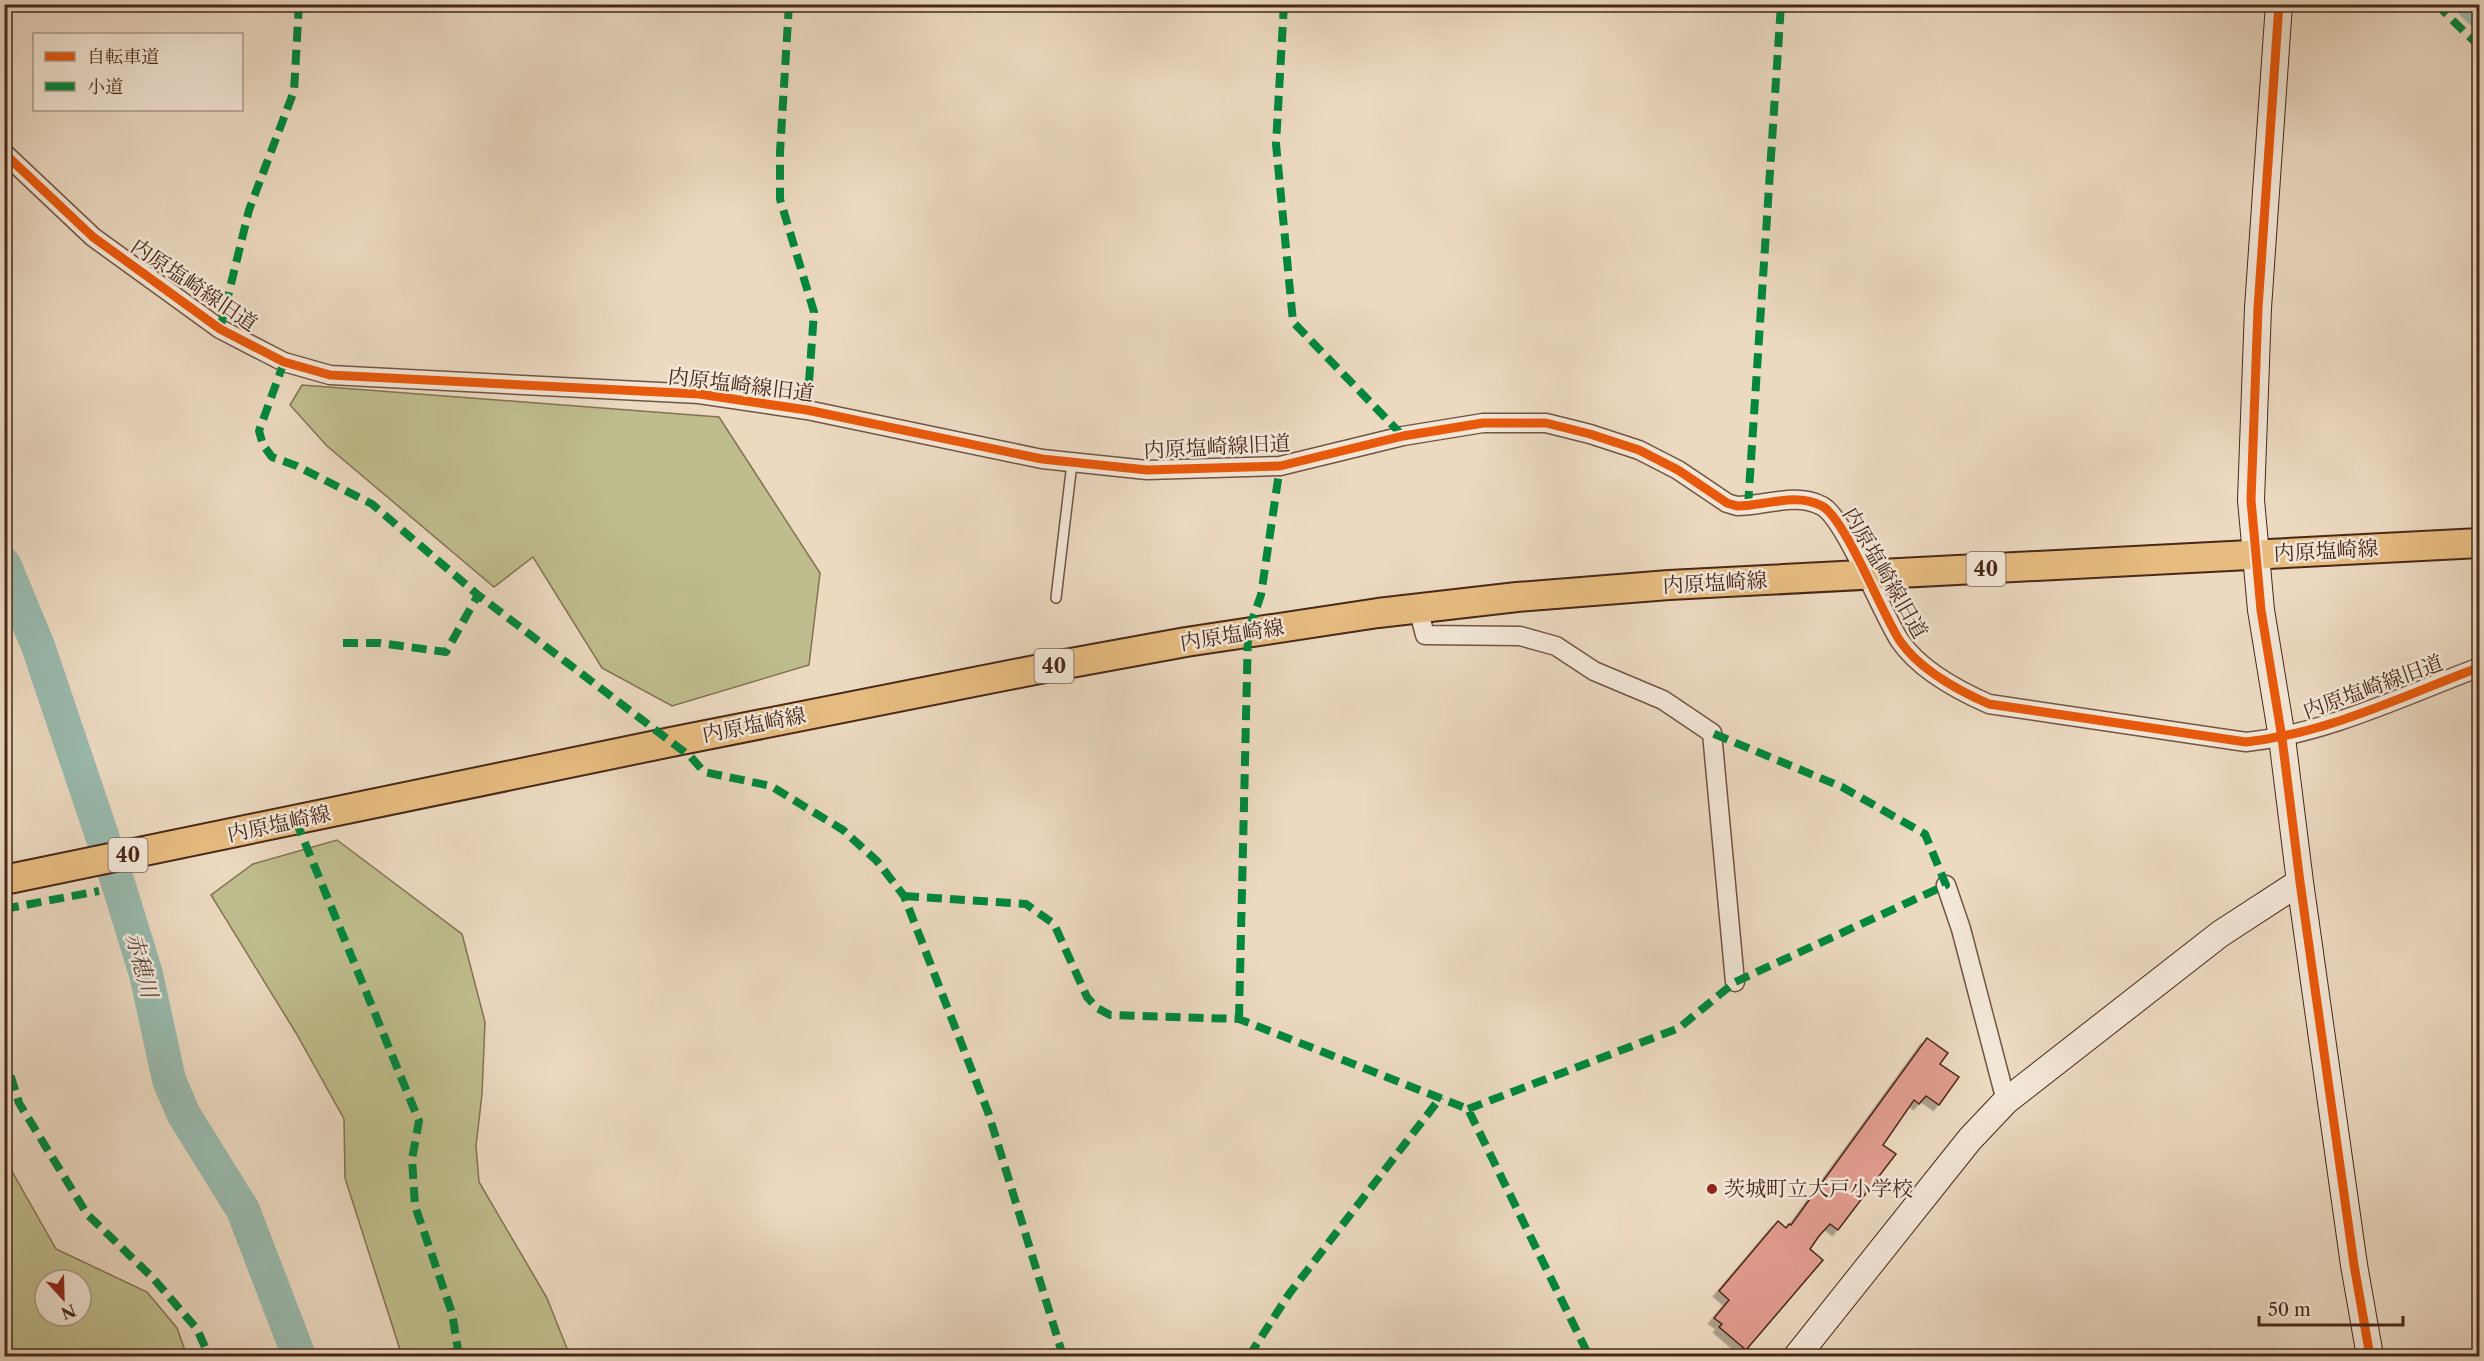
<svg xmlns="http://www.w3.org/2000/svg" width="2484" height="1361" viewBox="0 0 2484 1361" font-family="'Libre Caslon Text','Noto Serif JP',serif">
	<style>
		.green { fill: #bfbd8d; stroke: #847253; stroke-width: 1.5; fill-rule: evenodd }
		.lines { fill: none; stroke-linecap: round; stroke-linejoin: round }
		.river { stroke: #99baae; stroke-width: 34 }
		.building { fill: #e19c8e; stroke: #492819; stroke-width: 1.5; filter: url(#shadow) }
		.lane-casing { stroke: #725443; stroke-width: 12 }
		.street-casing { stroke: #725443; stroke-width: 21 }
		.secondary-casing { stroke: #492819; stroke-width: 28 }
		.primary-casing { stroke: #492819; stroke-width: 32 }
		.lane { stroke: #f2e6d6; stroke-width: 9 }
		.street { stroke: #f2e6d6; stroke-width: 18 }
		.secondary { stroke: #f2e6d6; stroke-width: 26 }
		.primary { stroke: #e6bc80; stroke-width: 28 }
		.quiet { stroke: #00873e; stroke-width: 8; stroke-dasharray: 15 8; stroke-linecap: butt }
		.cycleway-casing { stroke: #f2e6d6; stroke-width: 13 }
		.cycleway { stroke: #e8590c; stroke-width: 9 }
		.poi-dot { fill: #8f2418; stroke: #f2e6d6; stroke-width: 2 }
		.labels { text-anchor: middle; stroke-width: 5; stroke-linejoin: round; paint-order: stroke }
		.shield { fill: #f2e6d6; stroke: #7c6152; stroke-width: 1.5 }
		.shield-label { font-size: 20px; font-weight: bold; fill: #492819 }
		.street-label { font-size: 21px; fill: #492819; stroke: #f2e6d6 }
		.poi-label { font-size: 21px; fill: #492819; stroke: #f2e6d6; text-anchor: start }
		.water-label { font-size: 22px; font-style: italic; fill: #5d4c3e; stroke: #f2e6d6 }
	</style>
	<defs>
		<filter id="shadow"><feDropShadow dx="-5.5" dy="5.5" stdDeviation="0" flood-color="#0004"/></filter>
	</defs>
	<rect width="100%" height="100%" fill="#ebd9c0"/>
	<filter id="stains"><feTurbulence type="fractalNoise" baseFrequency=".00333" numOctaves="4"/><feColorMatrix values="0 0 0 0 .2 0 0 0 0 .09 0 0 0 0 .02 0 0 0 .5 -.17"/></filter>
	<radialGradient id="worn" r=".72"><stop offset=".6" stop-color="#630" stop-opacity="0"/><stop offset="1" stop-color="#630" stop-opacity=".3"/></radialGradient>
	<path class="green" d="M302,385L719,417L820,573L809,665L672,706L602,668L533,557L494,587L327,446L290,405Z
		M337,840L462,934L485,1022L482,1094L476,1146L479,1182L547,1298L570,1356H402L345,1178L344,1119L296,1033L211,895L253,864Z
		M5,1159L56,1249L147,1292L177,1328L187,1356H5ZM45,1280H81V1316H45Z"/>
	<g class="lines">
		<path class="river" d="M2473,4L2480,11
			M4,564L38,646L118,883L146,974L169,1080L184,1115L243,1210L299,1356"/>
	</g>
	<path class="building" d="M1927,1038L1948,1053L1940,1064L1959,1077L1939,1105L1926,1096L1919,1104L1914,1100L1883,1145L1896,1154L1838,1230L1830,1224L1819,1236L1810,1249L1823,1260L1746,1350L1719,1327L1722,1324L1714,1318L1729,1300L1719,1291L1778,1221L1786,1228L1789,1224L1791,1225Z"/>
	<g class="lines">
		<g class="lane-casing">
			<path id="lane" d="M1056,598L1072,463"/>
		</g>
		<g class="street-casing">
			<path id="street" d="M4,153L93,237L220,329L284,362L330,375L699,394L807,410L1042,459L1147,470L1280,466L1403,436L1483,423H1546L1590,434L1639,450L1678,470L1727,503L1737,506C1765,506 1796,492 1822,506C1845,518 1882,614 1900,641C1920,670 1957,690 1989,704L2246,742C2328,733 2403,696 2480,667
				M1418,608L1425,635L1520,636L1556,646L1594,671L1663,700L1712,733L1735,982
				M1946,885L1961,929L2006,1101"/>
		</g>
		<g class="secondary-casing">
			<path id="secondary" d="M2279,4L2258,308L2251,500L2261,610L2282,738L2300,882L2354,1265L2370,1356
				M1797,1356L1970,1139L2006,1101L2220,934L2300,882"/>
		</g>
		<g class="primary-casing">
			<path id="primary" d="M4,880L671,742L1060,665L1186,642L1378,613L1517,597L1669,585L2480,543"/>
		</g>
		<use href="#lane" class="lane"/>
		<use href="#street" class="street"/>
		<use href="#secondary" class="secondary"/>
		<use href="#primary" class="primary"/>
		<path class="quiet" d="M789,4L780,152V199L814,312L807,410
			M1284,4L1276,144L1293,322L1403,436
			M2436,4L2480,47
			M220,329L249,210L294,91L299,4
			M284,362L259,431L263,445L272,457L297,466L372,504L478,595L691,757L704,772L771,786L843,830L877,861L904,896L988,1112L1063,1356
			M1748,506L1781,4
			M343,643H379L446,652L478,595
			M296,821L419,1121L412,1159L415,1206L452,1313L459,1356
			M904,896L1026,904L1054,924L1087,997L1097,1008L1110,1015L1239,1019L1468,1109L1589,1356
			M4,909L99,891
			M1239,1019L1248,632L1261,595L1280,466
			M4,1054L19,1103L87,1214L153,1278L197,1329L209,1356
			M1468,1109L1679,1028L1735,982L1946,885L1925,834L1842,787L1712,733
			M1249,1356L1289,1294L1441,1097"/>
		<g class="cycleway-casing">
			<path id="cycleway" d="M2279,4L2258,308L2251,500L2261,610L2282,738L2300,882L2354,1265L2370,1356
				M4,153L93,237L220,329L284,362L330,375L699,394L807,410L1042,459L1147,470L1280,466L1403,436L1483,423H1546L1590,434L1639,450L1678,470L1727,503L1737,506C1765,506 1796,492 1822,506C1845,518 1882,614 1900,641C1920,670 1957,690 1989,704L2246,742C2328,733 2403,696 2480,667"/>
		</g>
		<use href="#cycleway" class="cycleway"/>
	</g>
	<circle class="poi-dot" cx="1712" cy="1189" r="6"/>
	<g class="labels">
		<g class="shield">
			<rect x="1966.5" y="552" width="39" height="34" rx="4.5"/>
			<rect x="1034.5" y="649" width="39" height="34" rx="4.5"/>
			<rect x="108.5" y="838" width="39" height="34" rx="4.5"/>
		</g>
		<g class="shield-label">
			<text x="1986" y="576">40</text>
			<text x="1054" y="673">40</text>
			<text x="128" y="862">40</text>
		</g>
		<g class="street-label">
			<text transform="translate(194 285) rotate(34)" y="7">内原塩崎線旧道</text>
			<text transform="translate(741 385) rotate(7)" y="7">内原塩崎線旧道</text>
			<text transform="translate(1217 447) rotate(-3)" y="7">内原塩崎線旧道</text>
			<text transform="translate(2326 551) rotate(-3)" y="7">内原塩崎線</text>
			<text transform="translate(1885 573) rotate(60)" y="7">内原塩崎線旧道</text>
			<text transform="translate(1715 583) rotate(-3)" y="7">内原塩崎線</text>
			<text transform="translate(1232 635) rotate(-9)" y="7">内原塩崎線</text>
			<text transform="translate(2373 687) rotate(-20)" y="7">内原塩崎線旧道</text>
			<text transform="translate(754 725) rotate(-11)" y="7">内原塩崎線</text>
			<text transform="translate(279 824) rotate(-12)" y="7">内原塩崎線</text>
		</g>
		<g class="poi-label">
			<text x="1724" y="1196">茨城町立大戸小学校</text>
		</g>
		<g class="water-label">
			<text transform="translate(142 965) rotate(75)" y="8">赤穂川</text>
		</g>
	</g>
	<rect width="2484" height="1361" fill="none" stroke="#ebd9c0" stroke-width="24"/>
	<rect x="6" y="6" width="2472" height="1349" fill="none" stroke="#492819" stroke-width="3"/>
	<rect x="12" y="12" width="2460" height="1337" fill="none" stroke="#492819" stroke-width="1.5"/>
	<rect x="33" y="33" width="210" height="78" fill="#f2e6d6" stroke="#ae9a8a" stroke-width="1.5"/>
	<rect x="45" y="52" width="30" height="9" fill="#e8590c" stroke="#ae9a8a" stroke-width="1.5"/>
	<text x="87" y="63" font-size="18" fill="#492819">自転車道</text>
	<rect x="45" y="82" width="30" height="9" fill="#00873e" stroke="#ae9a8a" stroke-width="1.5"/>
	<text x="87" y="93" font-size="18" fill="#492819">小道</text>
	<g transform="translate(63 1298) rotate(158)"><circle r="28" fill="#f2e6d6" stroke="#ae9a8a" stroke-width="1.5"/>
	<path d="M0-4.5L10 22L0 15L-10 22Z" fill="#8f2418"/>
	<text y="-9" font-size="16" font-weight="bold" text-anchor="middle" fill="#492819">N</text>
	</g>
	<path d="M2259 1316v9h144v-9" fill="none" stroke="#492819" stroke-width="3"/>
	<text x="2268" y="1316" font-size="18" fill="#492819" stroke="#f2e6d6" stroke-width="4.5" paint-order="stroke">50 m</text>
	<rect width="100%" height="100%" filter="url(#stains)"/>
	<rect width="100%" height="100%" fill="url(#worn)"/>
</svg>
